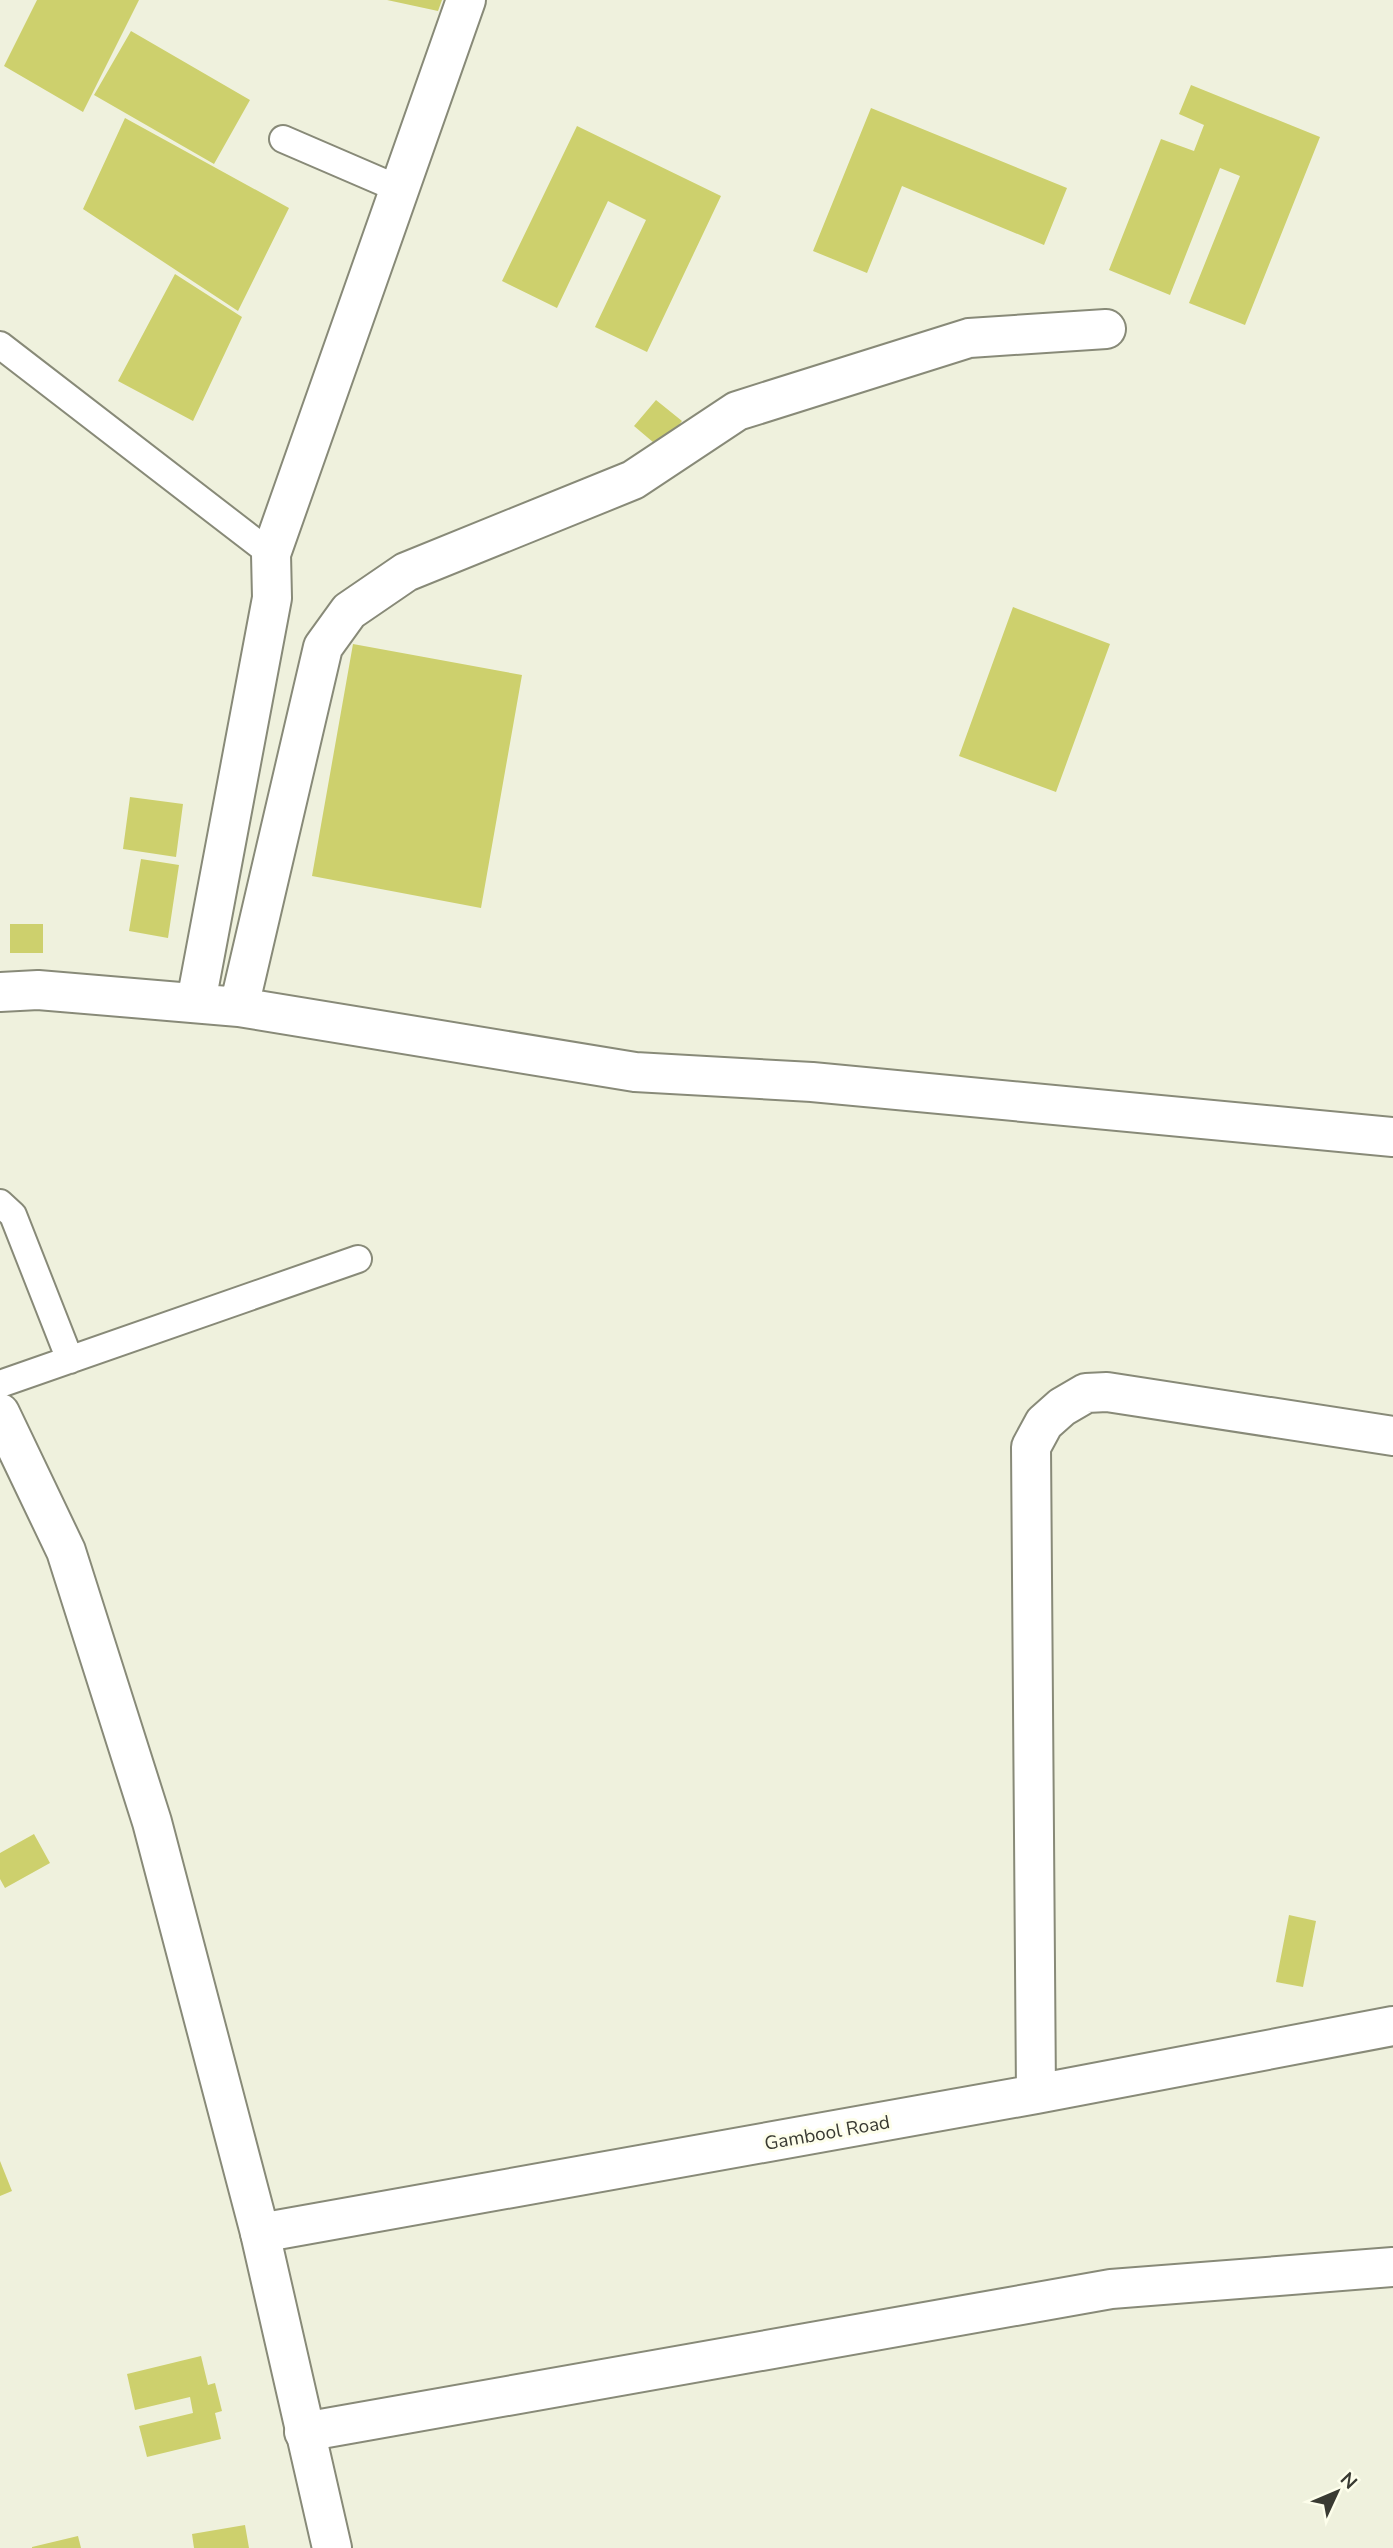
<svg xmlns="http://www.w3.org/2000/svg" width="1393" height="2548" viewBox="0 0 1393 2548" font-family="'Nunito Sans',sans-serif">
	<style>
		.building { fill: #cdd06d }
		.lines { fill: none; stroke-linecap: round; stroke-linejoin: round }
		.service-casing { stroke: #888a78; stroke-width: 30 }
		.minor-casing { stroke: #888a78; stroke-width: 42 }
		.primary-casing { stroke: #888a78; stroke-width: 42 }
		.service { stroke: #fff; stroke-width: 26 }
		.minor { stroke: #fff; stroke-width: 38 }
		.primary { stroke: #fff; stroke-width: 38 }
		.labels { text-anchor: middle; stroke-width: 6; stroke-linejoin: round; paint-order: stroke }
		.street-label { font-size: 19px; fill: #393a32; stroke: #fdfeeb }
	</style>
	<rect width="100%" height="100%" fill="#eff1dd"/>
	<path class="building" d="M37,0H139L83,112L4,66Z
		M387,0H442L438,11Z
		M131,31L250,100L214,164L94,95Z
		M1191,85L1320,137L1245,325L1189,303L1240,176L1220,168L1170,295L1109,270L1161,139L1194,151L1204,125L1179,114Z
		M871,108L1067,188L1044,245L902,186L867,273L813,251Z
		M125,118L289,208L238,311L83,209Z
		M577,126L721,196L647,352L595,327L646,220L608,201L557,308L502,281Z
		M175,274L242,317L193,421L118,381Z
		M656,400L682,421L660,448L634,426Z
		M1013,607L1110,644L1056,792L959,756Z
		M353,644L522,675L481,908L312,876Z
		M130,797L183,804L176,857L123,849Z
		M141,859L179,865L168,938L129,931Z
		M10,924H43V953H10Z
		M34,1834L50,1863L5,1888L0,1879V1853Z
		M1289,1915L1316,1921L1303,1987L1276,1982Z
		M0,2161L12,2191L0,2196Z
		M201,2356L208,2385L215,2383L222,2411L215,2413L221,2439L147,2457L139,2426L193,2413L190,2397L135,2410L127,2374Z
		M245,2525L249,2548H194L192,2534Z
		M78,2536L81,2548H32V2547Z"/>
	<g class="lines">
		<g class="service-casing">
			<path id="service" d="M283,139L399,189
				M0,345L271,554
				M0,1203L13,1215L70,1360
				M0,1384L358,1259"/>
		</g>
		<g class="minor-casing">
			<path id="minor" d="M0,992L38,990L239,1007L635,1072L812,1082L1393,1137
				M196,1002L272,598L271,554L466,0
				M239,1007L323,647L349,611L406,572L633,480L737,411L969,338L1106,329
				M1036,2094L1031,1447L1044,1423L1062,1407L1086,1393L1107,1392L1393,1436
				M260,2233L1036,2094L1393,2026
				M304,2432L1111,2289L1393,2267"/>
		</g>
		<g class="primary-casing">
			<path id="primary" d="M0,1413L66,1551L152,1822L260,2233L332,2548"/>
		</g>
		<use href="#service" class="service"/>
		<use href="#minor" class="minor"/>
		<use href="#primary" class="primary"/>
	</g>
	<g class="labels">
		<g class="street-label">
			<text transform="translate(827 2132) rotate(-10)" y="7">Gambool Road</text>
		</g>
	</g>
	<g transform="translate(1337 2492) rotate(46)" stroke="#fdfeeb" stroke-width="5" paint-order="stroke">
	<path d="M0-5L12 26L0 18L-12 26Z" fill="#393a32"/>
	<text y="-10" font-size="19" font-weight="bold" text-anchor="middle" fill="#393a32">N</text>
	</g>
</svg>
